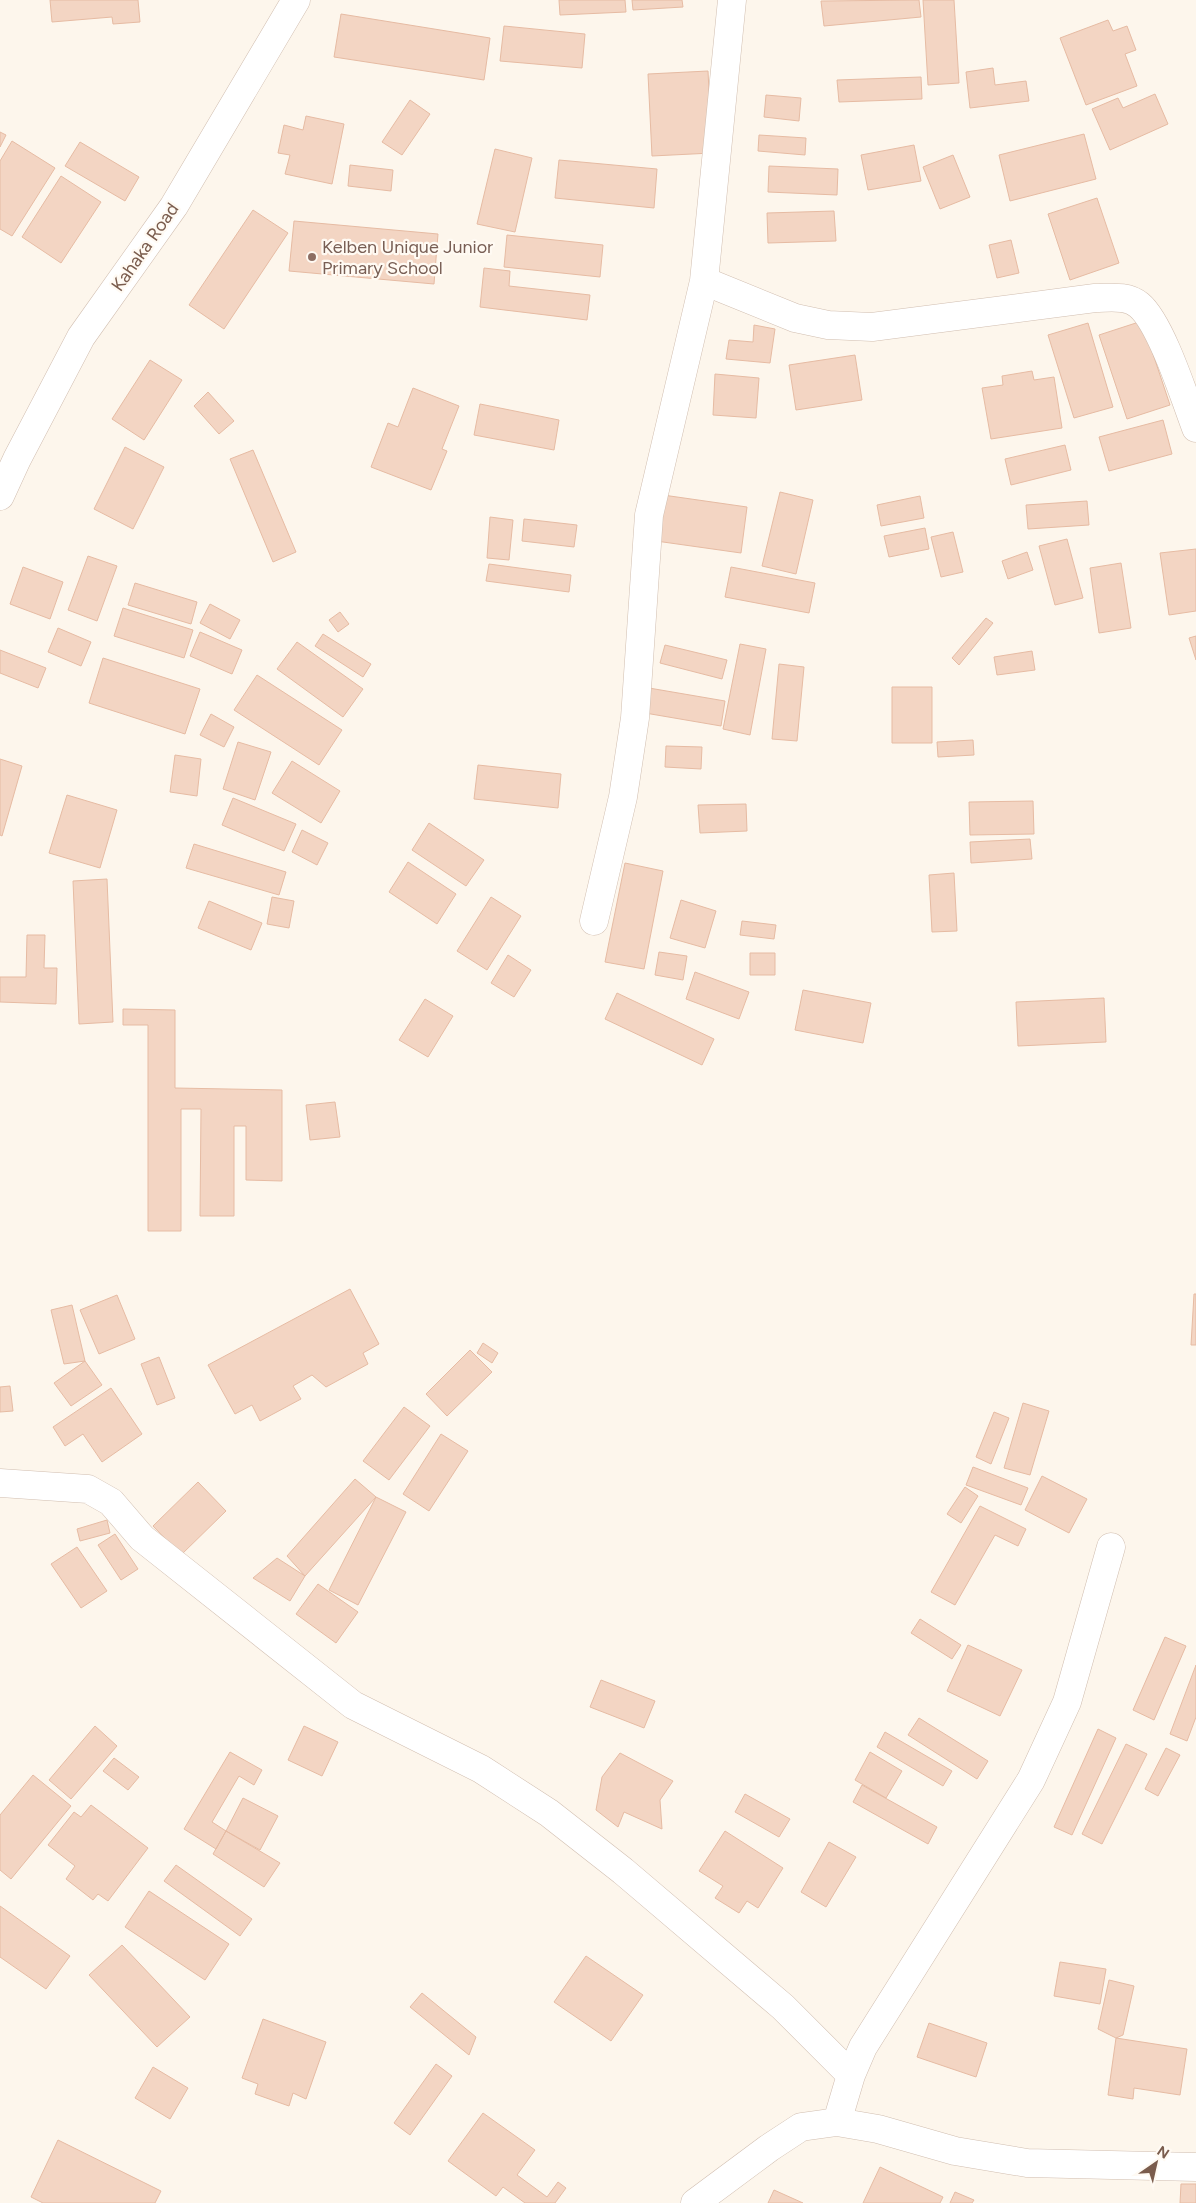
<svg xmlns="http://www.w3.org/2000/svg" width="1196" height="2203" viewBox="0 0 1196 2203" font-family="Figtree,sans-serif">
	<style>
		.building { fill: #f3d5c3; stroke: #e6bba3 }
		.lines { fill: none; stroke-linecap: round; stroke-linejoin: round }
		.street-casing { stroke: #d1beb0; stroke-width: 29 }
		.street { stroke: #fff; stroke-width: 28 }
		.education-dot { fill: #8d6e63; stroke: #fffaf3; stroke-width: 2 }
		.labels { text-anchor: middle; stroke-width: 4.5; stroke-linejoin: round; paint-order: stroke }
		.street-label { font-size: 18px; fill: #7a5c4d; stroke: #fffaf3 }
		.education-label { font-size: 18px; fill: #785e54; stroke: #fffaf3; text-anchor: start }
	</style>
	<rect width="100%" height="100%" fill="#fdf6ec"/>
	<path class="building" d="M50,0H138L140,22L113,24L112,17L52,22Z
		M559,0H625L626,12L560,15Z
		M632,0H682L683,7L633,10Z
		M919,0L921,17L824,26L821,1Z
		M923,0H954L959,83L928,85Z
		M341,14L490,38L484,80L334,57Z
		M1108,20L1113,31L1127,26L1136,50L1125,54L1137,86L1086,105L1060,38Z
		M504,26L585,34L582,68L500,61Z
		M993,68L995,85L1026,81L1029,101L970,108L966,72Z
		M708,71L712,153L652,156L648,74Z
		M921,77L922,99L839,102L837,80Z
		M1155,94L1168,124L1110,150L1092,109L1118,98L1123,108Z
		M766,95L801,98L799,121L764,117Z
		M410,100L430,114L402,155L382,142Z
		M306,116L344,124L332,184L285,174L290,155L278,153L284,125L303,130Z
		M0,132L6,135L0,147Z
		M1084,134L1096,179L1010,201L999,155Z
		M759,135L806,138L805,155L758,151Z
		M12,141L55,168L12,236L0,229V161Z
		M80,142L139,177L125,201L65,166Z
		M914,145L921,181L868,190L861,155Z
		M495,149L532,158L515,232L477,224Z
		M953,155L970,197L940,209L923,167Z
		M559,160L657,169L654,208L555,198Z
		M350,165L393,170L391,191L348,186Z
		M769,166L838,169L837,195L768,192Z
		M61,176L101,202L61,263L22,237Z
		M1097,198L1119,263L1070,280L1048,214Z
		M253,210L288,233L224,329L189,305Z
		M834,211L836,241L768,243L767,213Z
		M294,221L438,234L434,284L289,271Z
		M507,235L603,245L600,277L504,267Z
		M1011,240L1019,273L997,278L989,245Z
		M484,268L510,271L509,286L590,295L587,320L480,307Z
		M1142,321L1170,405L1127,419L1099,335Z
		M1088,323L1113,407L1074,418L1048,335Z
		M754,325L775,329L770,363L726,359L729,340L753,342Z
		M855,355L862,400L796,410L789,365Z
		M150,360L182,380L144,440L112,419Z
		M1032,371L1034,380L1054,377L1062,428L991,439L982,388L1003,385L1002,376Z
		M715,374L759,378L756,418L713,415Z
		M413,388L459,406L442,449L447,451L431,490L371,467L388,423L398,427Z
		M208,392L234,421L219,434L194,406Z
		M480,404L559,420L554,450L474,435Z
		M1163,420L1172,454L1109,471L1099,437Z
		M1065,445L1071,470L1011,485L1005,459Z
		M125,447L164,467L133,529L94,509Z
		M253,450L296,552L273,562L230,459Z
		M780,492L813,500L796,574L762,566Z
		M663,495L747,507L741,553L656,541Z
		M920,496L924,518L881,526L877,505Z
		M1087,501L1089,525L1028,529L1026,505Z
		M490,517L513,520L509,560L487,558Z
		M524,519L577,525L574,547L522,541Z
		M925,528L929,549L889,557L884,536Z
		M953,532L963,572L941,577L931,537Z
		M1067,539L1083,598L1055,605L1039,546Z
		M1196,549V611L1169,615L1160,553Z
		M1027,552L1033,570L1008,579L1002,561Z
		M88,556L117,566L97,621L68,610Z
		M1121,563L1131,628L1099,633L1090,568Z
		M489,564L571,575L569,592L486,581Z
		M23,567L63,582L50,619L10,604Z
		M731,567L815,583L809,613L725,597Z
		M135,583L197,602L191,624L128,605Z
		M210,604L240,620L230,639L200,623Z
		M123,608L193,630L184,658L114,636Z
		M340,612L349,624L338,632L329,620Z
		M986,618L993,623L959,665L952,658Z
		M58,628L91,642L81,666L48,652Z
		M200,632L242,650L232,674L190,656Z
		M323,634L371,664L363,677L315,646Z
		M1196,636V660L1189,638Z
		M297,642L363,689L343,717L277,669Z
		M740,644L766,649L750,735L723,729Z
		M665,645L727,660L722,679L660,663Z
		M0,650L46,668L38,688L0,673Z
		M1032,651L1035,670L997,675L994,657Z
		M103,658L200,689L185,734L89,703Z
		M779,664L804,667L797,741L772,739Z
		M257,675L342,730L319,765L234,710Z
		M892,687H932V743H892Z
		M649,688L725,701L721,726L645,713Z
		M211,714L234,727L224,747L200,735Z
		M973,740L974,755L938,757L937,742Z
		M238,742L271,752L255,800L223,789Z
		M666,746L702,747L701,769L665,767Z
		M175,755L201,759L197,796L170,792Z
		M0,759L22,766L2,836L0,835Z
		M292,761L340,791L321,823L272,793Z
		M478,765L561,774L558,808L474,799Z
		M67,795L117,810L100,868L49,853Z
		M233,798L296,824L284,851L222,825Z
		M1033,801L1034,834L970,835L969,802Z
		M746,804L747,831L700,833L698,805Z
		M429,823L484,860L466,886L412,850Z
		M302,830L328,843L317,865L292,852Z
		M1030,839L1032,859L971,863L970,842Z
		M194,844L286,872L279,895L186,868Z
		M408,862L456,894L437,924L389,892Z
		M625,863L663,871L644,969L605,962Z
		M954,873L957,931L932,932L929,875Z
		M107,879L113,1022L79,1024L73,881Z
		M272,897L294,901L289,928L267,924Z
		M491,897L521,916L487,970L457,951Z
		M681,900L716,911L705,948L670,938Z
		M209,901L262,923L251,950L198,928Z
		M742,921L776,925L774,939L740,935Z
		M27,935H45L44,968H57L56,1004L0,1002V977H26Z
		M659,952L687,956L683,980L655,975Z
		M750,953H775V975H750Z
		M508,955L531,970L514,997L491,983Z
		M695,972L749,992L739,1019L686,999Z
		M803,990L871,1003L863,1043L795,1030Z
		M617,993L714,1039L702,1065L605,1019Z
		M1104,998L1106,1042L1018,1046L1016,1002Z
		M425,999L453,1016L428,1057L399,1040Z
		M123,1009L175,1010V1088L282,1090V1181L246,1180V1126H234V1216H200L201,1109H181V1231H148V1025H123Z
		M335,1102L340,1137L310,1140L306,1105Z
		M350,1289L379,1344L363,1353L368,1364L326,1387L312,1375L293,1386L301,1399L260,1421L252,1405L235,1414L208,1365Z
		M1194,1294H1196V1345H1191Z
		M117,1295L135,1339L99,1354L80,1310Z
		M72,1305L85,1361L64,1364L51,1310Z
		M483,1343L498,1353L492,1363L477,1353Z
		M470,1350L492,1372L447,1416L426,1394Z
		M159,1357L175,1398L157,1405L141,1364Z
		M85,1361L102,1385L71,1406L54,1383Z
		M10,1386L13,1411L0,1412V1387Z
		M111,1388L142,1434L102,1462L83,1434L65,1446L53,1427Z
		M1023,1403L1049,1411L1030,1475L1004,1468Z
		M404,1407L430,1426L389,1480L363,1461Z
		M994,1412L1009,1418L991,1464L976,1457Z
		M441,1434L468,1451L429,1511L403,1494Z
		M973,1467L1028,1488L1021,1505L966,1485Z
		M1042,1476L1087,1499L1069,1533L1025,1510Z
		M355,1479L376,1497L305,1576L287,1556Z
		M198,1482L226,1511L181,1555L153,1526Z
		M965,1487L978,1496L961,1523L947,1514Z
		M376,1497L406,1512L358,1605L329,1590Z
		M980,1506L1026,1529L1018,1546L995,1535L955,1605L931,1592Z
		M107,1520L110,1533L80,1541L77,1529Z
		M115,1534L138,1569L121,1580L98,1545Z
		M77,1547L107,1591L81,1608L51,1564Z
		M277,1558L305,1576L290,1601L253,1578Z
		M318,1584L358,1612L336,1643L296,1614Z
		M920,1619L961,1645L952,1659L911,1633Z
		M1165,1637L1186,1646L1154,1720L1133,1710Z
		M968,1645L1022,1670L1000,1716L947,1691Z
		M1196,1665V1717L1187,1741L1170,1734Z
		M601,1680L655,1701L644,1728L590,1707Z
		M919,1718L988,1761L977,1779L908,1735Z
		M95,1726L117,1746L71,1799L49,1780Z
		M304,1726L338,1742L322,1776L288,1760Z
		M1098,1729L1116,1738L1072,1835L1054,1827Z
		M885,1732L952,1771L943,1786L877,1747Z
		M1126,1744L1147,1754L1102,1844L1082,1834Z
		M1166,1748L1180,1755L1158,1796L1145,1789Z
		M230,1752L262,1770L254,1785L239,1776L212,1822L226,1831L216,1849L184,1829Z
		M870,1752L902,1771L886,1798L855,1780Z
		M620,1753L673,1781L660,1800L662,1829L624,1812L618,1827L596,1810L602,1777Z
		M114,1758L139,1777L128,1790L103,1771Z
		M33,1775L71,1806L11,1879L0,1870V1815Z
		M862,1785L937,1827L928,1844L853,1802Z
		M745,1794L790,1819L779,1837L735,1812Z
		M243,1798L278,1816L260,1850L226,1831Z
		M91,1805L148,1848L108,1901L98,1894L93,1900L66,1879L75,1866L48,1845L74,1812L81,1817Z
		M226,1831L280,1863L264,1887L213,1854Z
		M725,1831L783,1868L758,1908L747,1901L739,1913L715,1898L723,1886L699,1871Z
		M829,1842L856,1857L826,1907L801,1892Z
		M176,1865L252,1919L240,1936L164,1881Z
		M149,1891L229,1944L205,1980L125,1927Z
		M0,1906L70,1956L46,1989L0,1957Z
		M122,1945L190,2017L157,2047L89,1975Z
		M586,1956L643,1995L611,2041L554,2002Z
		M1060,1962L1106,1969L1100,2004L1054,1996Z
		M1109,1980L1134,1986L1123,2035L1116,2038L1098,2029Z
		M422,1993L476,2037L469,2055L410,2007Z
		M263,2019L326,2042L306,2099L293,2093L289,2106L255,2094L258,2084L242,2078Z
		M929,2023L987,2043L976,2077L917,2057Z
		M1116,2038L1187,2049L1180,2095L1134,2088L1133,2099L1108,2095Z
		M436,2064L452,2076L410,2135L394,2123Z
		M153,2067L188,2088L170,2119L135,2098Z
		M483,2113L535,2150L517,2175L547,2197L558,2182L566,2188L555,2203H525L503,2187L496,2196L448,2161Z
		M58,2140L161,2191L155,2203H43L31,2197Z
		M880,2167L943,2197L940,2203H863Z
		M1181,2184H1196V2203H1180Z
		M774,2190L803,2203H768Z
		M955,2192L974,2200L972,2203H950Z"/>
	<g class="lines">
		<g class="street-casing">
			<path id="street" d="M704,281L795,318L828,325L872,327L1095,298C1110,298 1127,295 1139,305C1161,323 1185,399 1196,428
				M0,496L17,459L81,337L174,206L296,0
				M594,921L623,797L635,718L649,515L704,281L732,0
				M0,1483L88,1489L111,1502L142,1538L353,1705L481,1769L549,1813L623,1871L783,2007L851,2075
				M837,2122L851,2075L863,2047L1031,1780L1067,1702L1111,1547
				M695,2203L769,2148L801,2127L837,2122L878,2129L955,2151L1027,2163L1196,2167"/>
		</g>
		<use href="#street" class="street"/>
	</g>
	<circle class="education-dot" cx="312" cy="257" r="5"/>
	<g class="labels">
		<g class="street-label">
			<text transform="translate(145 247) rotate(-55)" y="6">Kahaka Road</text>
		</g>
		<g class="education-label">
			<text x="322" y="253">Kelben Unique Junior<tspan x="322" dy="21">Primary School</tspan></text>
		</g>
	</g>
	<g transform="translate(1156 2163) rotate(34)" stroke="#fffaf3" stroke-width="4" paint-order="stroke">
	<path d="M0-4L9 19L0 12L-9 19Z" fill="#7a5c4d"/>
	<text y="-8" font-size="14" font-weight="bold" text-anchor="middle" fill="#7a5c4d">N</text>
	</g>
</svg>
